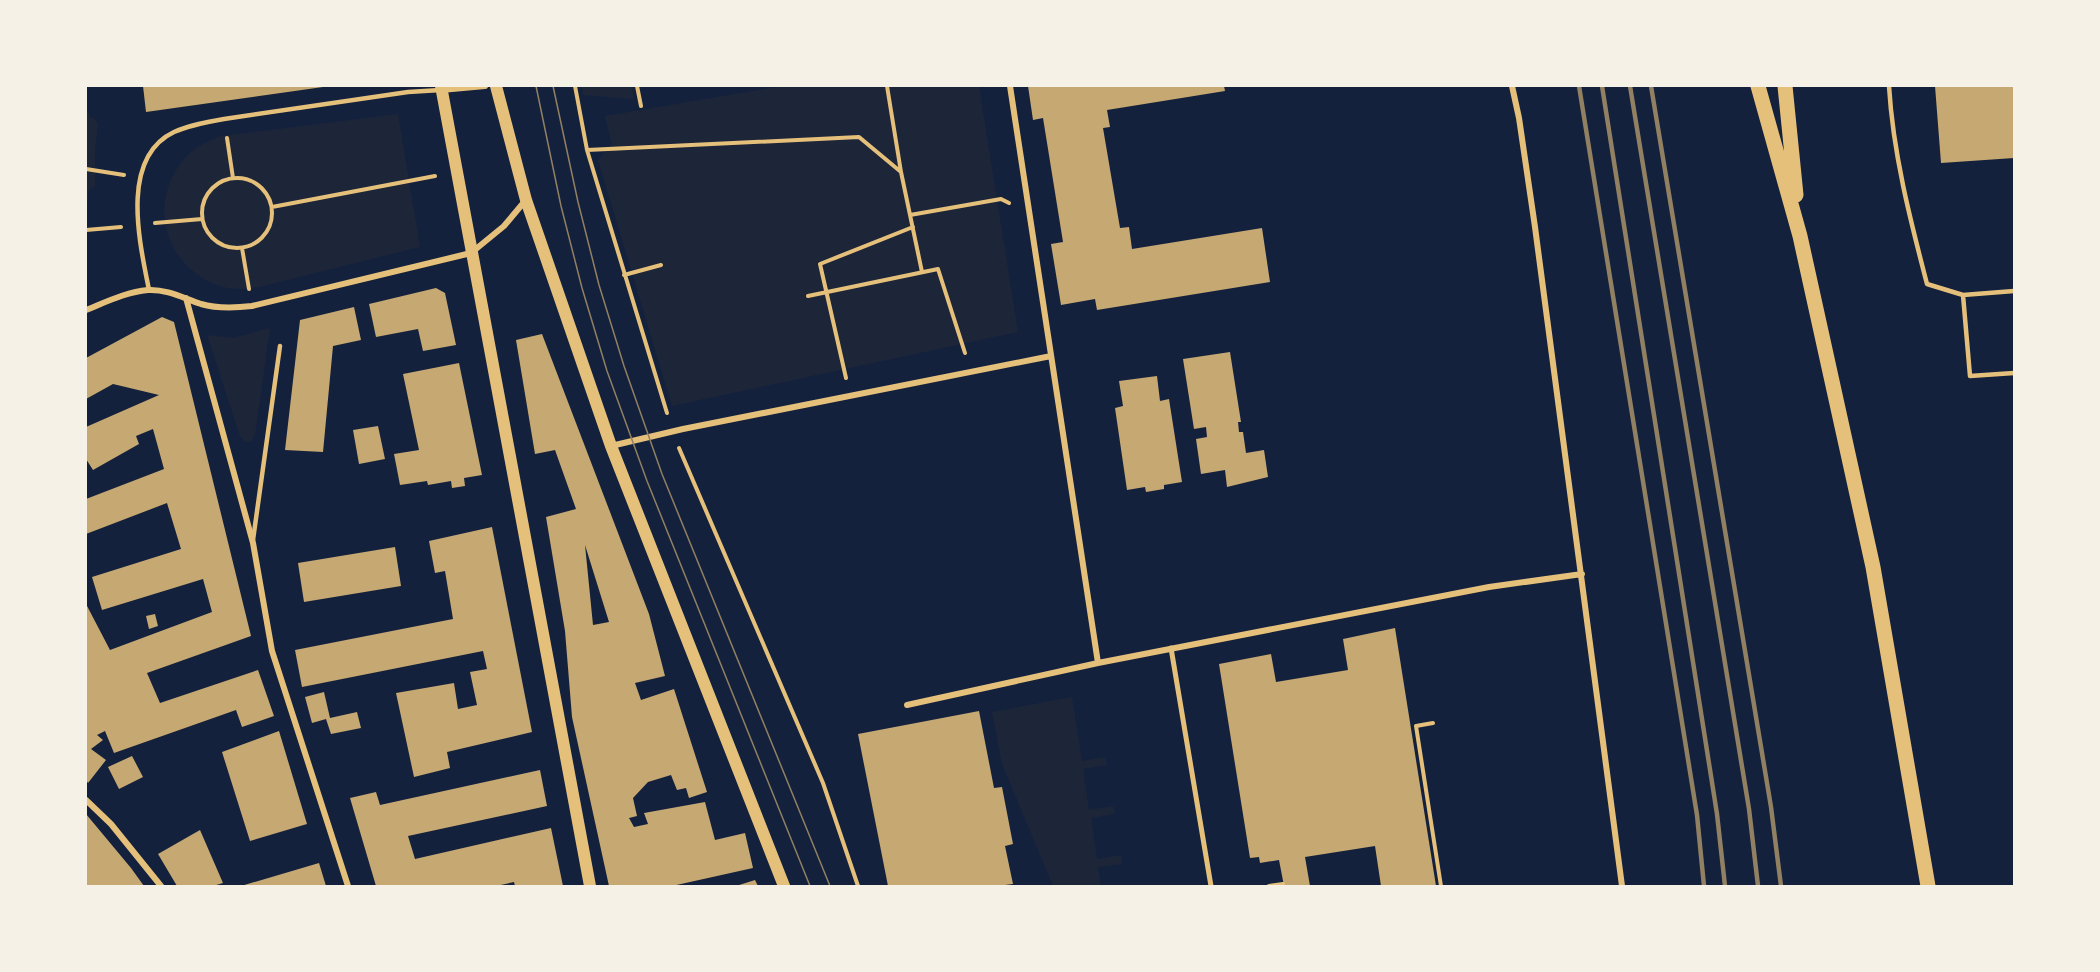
<svg xmlns="http://www.w3.org/2000/svg" width="2100" height="972" viewBox="0 0 2100 972" font-family="Figtree,sans-serif">
	<style>
		.green { fill: #1d2539 }
		.building { fill: #c6a872; fill-rule: evenodd }
		.lines { fill: none; stroke-linecap: round; stroke-linejoin: round }
		.path { stroke: #e5c07b; stroke-width: 4 }
		.service { stroke: #e5c07b; stroke-width: 4.5 }
		.pedestrian { stroke: #e5c07b; stroke-width: 5 }
		.minor { stroke: #e5c07b; stroke-width: 6 }
		.secondary { stroke: #e5c07b; stroke-width: 12 }
		.primary { stroke: #e5c07b; stroke-width: 15 }
		.tram { stroke: #918062; stroke-width: 1.5 }
		.rail { stroke: #918062; stroke-width: 4.5 }
	</style>
	<rect width="100%" height="100%" fill="#14213d"/>
	<path class="green" d="M581,86H632L634,99L583,95Z
		M784,86H979L1018,332L672,406L598,160L612,144L605,116Z
		M86,113H89V117L94,118L98,124L95,151V186L89,190L86,213Z
		M398,114L420,247L259,287C253,287 247,289 241,289C228,290 212,284 201,277C159,250 152,194 186,157C196,146 209,141 221,136Z
		M270,328L255,435L251,442H245L240,436L207,335L233,338Z
		M1072,697L1082,761L1105,757L1107,765L1083,769L1089,810L1113,806L1115,814L1091,818L1097,859L1121,855L1122,864L1098,867L1101,886H1053L1002,764L992,712Z"/>
	<path class="building" d="M143,86H323V87L146,112Z
		M1028,86H1224L1225,91L1107,110L1110,127L1103,128L1120,228L1129,227L1132,249L1262,228L1270,282L1097,310L1095,299L1061,305L1051,244L1063,242L1043,118L1033,120Z
		M1935,86H2014V158L1941,163Z
		M436,288L445,293L456,345L423,351L418,329L376,337L369,304Z
		M354,307L361,340L333,346L323,452L285,450L300,320Z
		M162,317L174,322L251,636L147,673L160,703L258,670L274,716L242,727L236,710L114,753L105,731L97,735L103,740L91,749L106,760L88,783L86,780V604L110,650L212,612L203,579L102,610L92,577L181,549L167,503L86,534V499L164,469L153,429L136,436L139,444L93,470L86,459V427L159,395L113,384L86,399V358Z
		M542,334L649,614L665,676L635,683L641,700L674,689L707,792L689,798L686,788L677,790L671,775L648,782L633,798L637,816L629,818L634,827L648,824L644,813L705,802L715,840L745,833L753,868L672,886H609L572,717L565,631L546,517L576,509L555,450L535,454L516,340ZM585,545L609,622L593,625Z
		M1230,352L1241,422H1238L1239,432H1243L1246,453L1264,450L1268,477L1227,487L1225,470L1201,474L1196,439L1207,437L1206,427L1194,429L1183,359Z
		M459,363L482,475L464,478L465,486L452,488L451,481L428,485L427,481L400,485L394,454L419,450L403,374Z
		M1157,376L1160,401L1169,399L1182,482L1164,485V489L1146,492L1145,487L1127,490L1115,408L1123,406L1119,381Z
		M378,426L385,459L359,464L353,430Z
		M492,527L532,732L447,752L450,768L414,777L396,693L454,683L458,709L477,705L470,672L487,669L483,651L302,687L295,650L453,619L445,571L435,573L429,541Z
		M395,547L401,586L304,602L298,563Z
		M155,614L158,626L149,629L146,616Z
		M1395,628L1436,886H1381L1375,846L1305,857L1310,886H1284L1279,860L1260,863L1259,857L1250,858L1219,664L1271,654L1276,682L1348,670L1343,639Z
		M324,692L330,718L357,712L361,728L331,734L326,719L312,723L305,697Z
		M979,711L994,788L1002,787L1013,844L1005,846L1013,884L997,886H888L858,734Z
		M279,731L307,824L250,841L222,752Z
		M132,756L143,777L119,789L108,767Z
		M540,770L547,806L408,836L415,859L551,828L563,886H515L514,882L496,886H376L350,798L376,792L380,805Z
		M86,814L131,868L144,886H86Z
		M200,830L223,883L213,886H177L158,854Z
		M319,863L326,886H241Z
		M755,880L758,886H736Z"/>
	<g class="lines">
		<path class="path" d="M575,86L587,150L667,413
			M637,86L641,106
			M887,86L901,172L922,272
			M227,138L233,178
			M587,150L859,137L901,172
			M86,169L124,175
			M202 213a35 35 0 1 1 70 0a35 35 0 1 1-70 0Z
			M272,207L435,176
			M910,215L1001,199L1009,203
			M155,223L202,219
			M86,230L121,227
			M242,248L249,289
			M624,275L661,265
			M808,296L938,269L965,353
			M846,378L820,264L913,227
			M679,448L823,783L858,886
			M1433,723L1416,726L1441,886
			M1269,886L1283,884"/>
		<path class="service" d="M1889,86C1893,153 1910,219 1927,284L1963,295L2014,291
			M149,290C140,244 119,158 174,132C190,125 207,122 224,119L408,92L441,90
			M1963,295L1970,376L2014,373
			M253,540L280,346"/>
		<path class="pedestrian" d="M1171,648L1211,886"/>
		<path class="minor" d="M1010,86L1098,663
			M1512,86L1519,118L1535,227L1622,886
			M441,90L485,86
			M186,298L253,543L272,651L348,886
			M86,310C106,302 126,292 148,290C167,289 183,298 201,304C218,309 235,308 252,306L471,253L504,226L525,201
			M611,446L683,429L1051,356
			M907,705L1098,663L1489,587L1582,574
			M86,800L111,824L161,886"/>
		<path class="secondary" d="M441,86L590,886
			M496,86L526,200L611,446L784,886"/>
		<path class="primary" d="M1758,86L1800,236L1873,567L1928,886
			M1785,86L1796,195"/>
		<path class="tram" d="M536,86L561,206L582,288L607,371L647,481L810,886
			M553,86L578,202L599,285L624,366L662,474L830,886"/>
		<path class="rail" d="M1579,86L1697,815L1704,886
			M1602,86L1717,814L1725,886
			M1630,86L1749,809L1758,886
			M1651,86L1771,807L1781,886"/>
	</g>
	<rect width="2100" height="972" fill="none" stroke="#f6f1e7" stroke-width="174"/>
</svg>
